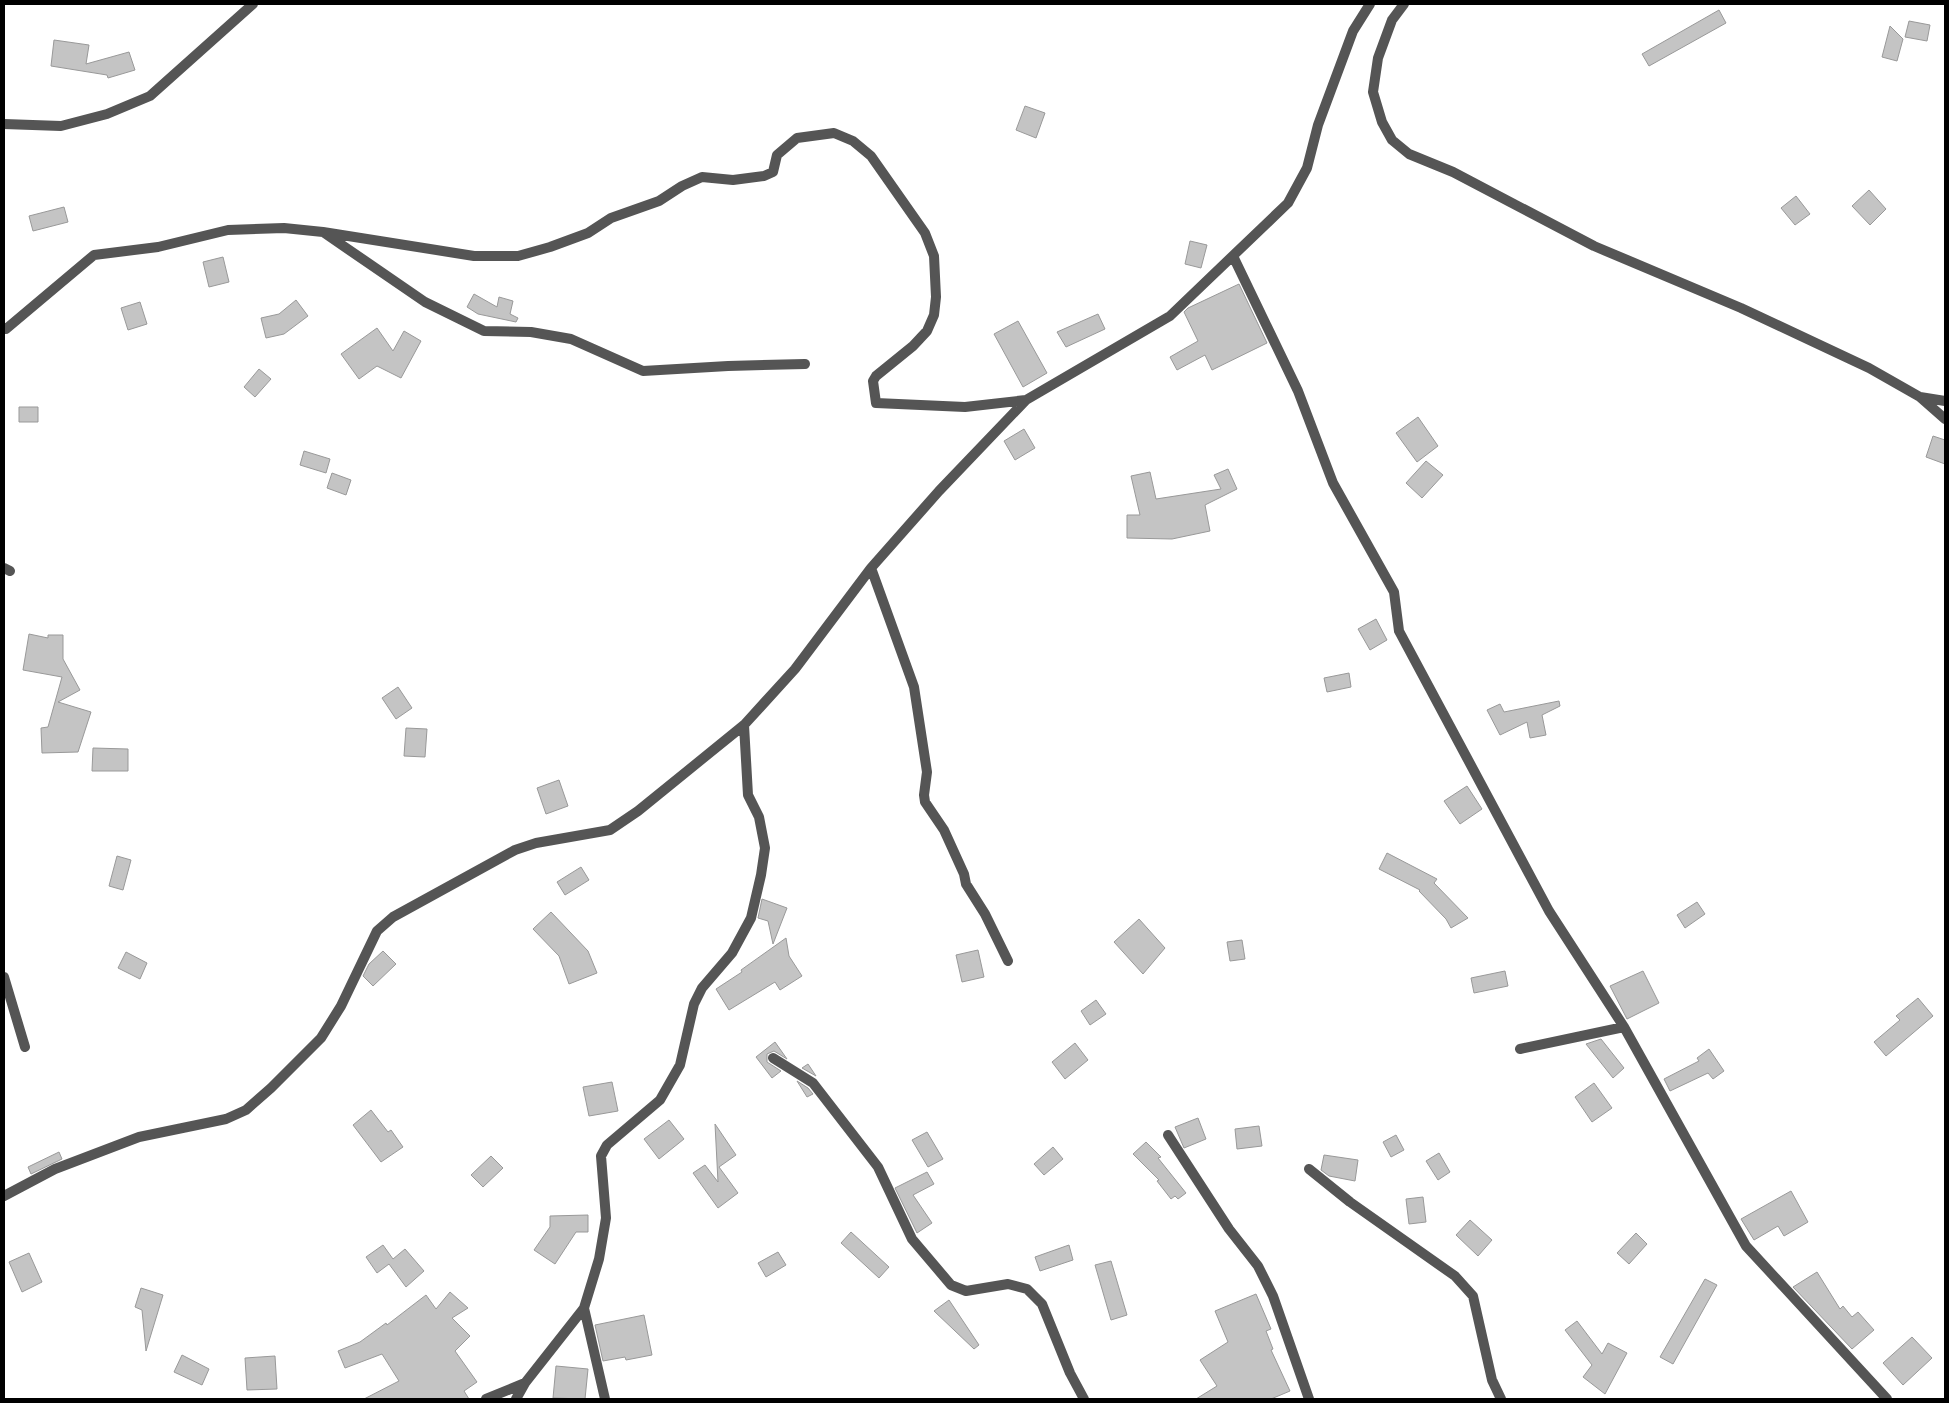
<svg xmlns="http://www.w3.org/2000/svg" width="1949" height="1403" viewBox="0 0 1949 1403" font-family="Ubuntu,sans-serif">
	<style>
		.building { fill: #c4c4c4; stroke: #999 }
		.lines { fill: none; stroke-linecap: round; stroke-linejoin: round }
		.minor { stroke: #555; stroke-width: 10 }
	</style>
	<rect width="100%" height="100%" fill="#fff"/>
	<path class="building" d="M1719,10L1726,23L1649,66L1642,54Z
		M1909,21L1930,25L1927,41L1905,37Z
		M1890,26L1903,39L1897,61L1882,57Z
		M54,40L89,45L86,64L129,52L135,70L108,78L107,75L51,66Z
		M1025,106L1045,113L1036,138L1016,130Z
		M1869,190L1886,209L1870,225L1852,206Z
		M1796,196L1810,214L1795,225L1781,208Z
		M64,207L68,222L33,231L29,216Z
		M1190,241L1207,245L1201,268L1185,264Z
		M223,257L229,282L209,287L203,262Z
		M1239,284L1267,343L1212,370L1205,355L1177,370L1170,357L1198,341L1184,312L1188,308Z
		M474,294L497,307L499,297L513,301L510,314L518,318L516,322L478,314L467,307Z
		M296,300L308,316L284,334L266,338L261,318L279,314Z
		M140,302L147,324L128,330L121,308Z
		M1098,314L1105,329L1066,347L1057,332Z
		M1018,321L1047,373L1023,387L994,334Z
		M377,328L393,351L404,331L421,341L401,378L377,366L359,379L341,354Z
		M259,369L271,379L255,397L244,387Z
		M19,407H38V422H19Z
		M1418,417L1438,446L1417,462L1396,433Z
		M1024,429L1035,448L1015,460L1004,441Z
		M1933,436L1945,440V464L1926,457Z
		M304,451L330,459L326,473L300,465Z
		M1426,461L1443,475L1422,498L1406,483Z
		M1228,469L1237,489L1205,505L1210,531L1172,539L1127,538V515H1140L1131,476L1150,472L1156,499L1221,489L1214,475Z
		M332,473L351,480L346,495L327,488Z
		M1376,619L1387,640L1370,650L1358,629Z
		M29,634L48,638V635H63V659L80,690L58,702L91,712L78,752L42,753L41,728L48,727L62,677L23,670Z
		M1349,673L1351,687L1327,692L1324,678Z
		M398,687L412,708L396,719L382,698Z
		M1559,701L1560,706L1542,715L1546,735L1530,738L1527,722L1500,735L1487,710L1500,704L1504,712Z
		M406,728L427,729L425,757L404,756Z
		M93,748L128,749V771H92Z
		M559,780L568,806L546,814L537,788Z
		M1467,786L1482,809L1460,824L1444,801Z
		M1387,853L1437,879L1434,883L1468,918L1451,928L1446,919L1419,891L1420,890L1379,869Z
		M117,856L131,860L123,890L109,886Z
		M581,867L589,880L565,895L557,882Z
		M762,899L787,908L773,944L768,921L758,918Z
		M1697,902L1705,914L1685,928L1677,915Z
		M551,912L588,951L597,973L569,984L559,956L533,929Z
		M1139,919L1165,948L1143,974L1114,942Z
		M786,938L789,956L802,976L780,990L775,982L729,1010L716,989L742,972L741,970Z
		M1242,940L1245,959L1230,961L1227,942Z
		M978,950L984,977L962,982L956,955Z
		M383,951L396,964L373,986L363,976L369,964Z
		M126,952L147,963L140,979L118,968Z
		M1505,971L1508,986L1474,993L1471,978Z
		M1643,971L1659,1003L1627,1019L1610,986Z
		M1918,998L1933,1016L1886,1056L1874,1042L1900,1020L1896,1016Z
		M1096,1000L1106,1014L1090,1025L1081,1011Z
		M1601,1039L1624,1068L1613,1078L1586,1044Z
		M775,1042L787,1059L774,1051L767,1054V1062L781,1071L772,1078L756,1057Z
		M1075,1043L1088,1060L1065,1079L1052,1062Z
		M1709,1049L1724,1071L1713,1079L1708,1073L1670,1091L1664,1079L1699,1061L1697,1058Z
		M808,1064L816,1076L802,1068Z
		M797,1081L808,1088L813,1094L807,1097Z
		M612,1082L618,1111L589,1116L583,1087Z
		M1594,1083L1612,1108L1592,1122L1575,1097Z
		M371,1110L388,1132L391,1130L403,1147L381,1162L353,1125Z
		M1198,1118L1206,1139L1184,1148L1175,1127Z
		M669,1120L684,1139L659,1159L644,1139Z
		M715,1124L736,1155L719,1167L738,1193L718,1208L693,1173L705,1165L718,1182Z
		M1259,1126L1262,1146L1237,1149L1235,1129Z
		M927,1132L943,1159L928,1167L912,1140Z
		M1396,1135L1404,1150L1391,1157L1383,1142Z
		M1146,1142L1161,1157L1158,1158L1186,1193L1178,1199L1175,1196L1171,1199L1157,1181L1159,1180L1133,1154Z
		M1053,1147L1063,1159L1044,1175L1034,1164Z
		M59,1152L62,1159L31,1174L28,1167Z
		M1439,1153L1450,1172L1438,1180L1426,1161Z
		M1324,1155L1358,1160L1355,1181L1329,1176L1321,1170Z
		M491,1156L503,1168L483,1187L471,1175Z
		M927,1172L934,1184L913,1195L932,1223L917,1233L895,1188Z
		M1791,1191L1808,1222L1784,1236L1778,1226L1754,1240L1741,1219Z
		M1423,1197L1426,1222L1409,1224L1406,1199Z
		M588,1215V1232H576L555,1264L534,1250L550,1227V1216Z
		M1470,1220L1492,1240L1478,1256L1456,1235Z
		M851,1232L889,1267L879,1278L841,1243Z
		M1636,1233L1647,1244L1629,1264L1617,1253Z
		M383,1245L393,1259L405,1249L424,1271L406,1287L389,1264L377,1273L366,1257Z
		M1069,1245L1073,1260L1040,1271L1035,1257Z
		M778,1252L786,1265L766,1277L758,1263Z
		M29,1253L42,1282L22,1292L9,1262Z
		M1111,1261L1127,1315L1111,1320L1095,1265Z
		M1817,1272L1840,1309L1843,1306L1852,1317L1858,1312L1874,1330L1852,1349L1793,1287Z
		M1705,1279L1717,1285L1673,1364L1660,1357Z
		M141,1288L163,1295L146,1351L142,1310L135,1307Z
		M450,1292L468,1308L452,1318L470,1336L455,1351L477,1382L464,1391L469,1399H364L399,1381L382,1354L345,1368L338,1351L360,1342L386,1323L387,1325L426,1295L436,1309Z
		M1256,1294L1271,1329L1266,1331L1273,1349L1271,1350L1290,1391L1271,1399H1196L1217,1386L1200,1360L1228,1342L1215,1311Z
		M949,1300L979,1345L974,1349L934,1311Z
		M644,1315L652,1355L626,1360L625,1357L603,1361L595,1325Z
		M1577,1321L1602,1354L1608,1343L1627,1353L1605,1394L1583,1377L1592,1365L1565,1330Z
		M1912,1337L1932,1358L1903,1385L1883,1363Z
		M182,1355L209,1369L202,1385L174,1372Z
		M275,1356L277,1389L247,1390L245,1358Z
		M556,1366L588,1369L585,1399L553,1398Z"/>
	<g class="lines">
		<path class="minor" d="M1404,4L1392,20L1378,58L1373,92L1382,122L1392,140L1409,154L1453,172L1594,246L1741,308L1869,368L1920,397L1945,401
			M4,124L61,126L107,114L150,96L253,4
			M323,232L474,256H518L550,247L588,233L611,218L659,201L682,186L702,177L733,180L764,176L773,172L777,155L797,138L834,133L853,141L871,156L925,233L934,256L936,297L934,315L927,331L913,346L876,376L873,381L876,403L965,407L1026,400
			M1233,256L1298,391L1333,483L1394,592L1399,631L1549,911L1624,1027L1746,1246L1887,1399
			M4,328L6,329L94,255L158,247L228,230L284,228L323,232L425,302L484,331L531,332L571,339L643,371L728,366L805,364
			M1920,397L1945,419
			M4,568L10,571
			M871,568L914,687L927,772L924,795L925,802L944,830L964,874L966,884L985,914L1008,961
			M4,977L25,1047
			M1520,1049L1624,1027
			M773,1058L813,1083L878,1167L912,1239L951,1285L966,1291L1008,1284L1027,1289L1042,1304L1070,1373L1084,1399
			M1168,1135L1229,1229L1258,1266L1273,1296L1309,1399
			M1309,1169L1350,1202L1455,1276L1473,1296L1492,1380L1501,1399
			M4,1196L55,1169L139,1137L226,1119L246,1110L271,1088L321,1038L341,1006L377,931L393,917L515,850L536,843L610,830L638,811L744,725L795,669L871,568L939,491L1026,400L1170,316L1288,203L1307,168L1318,125L1353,31L1370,4
			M584,1308L605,1399
			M486,1399L525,1383
			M516,1399L525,1383L584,1308L599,1259L606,1218L601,1156L607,1145L660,1100L680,1065L694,1004L702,988L732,953L751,918L761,875L765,848L759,817L748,795L744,725"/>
	</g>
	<rect width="1949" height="1403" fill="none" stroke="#000000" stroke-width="10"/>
</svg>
